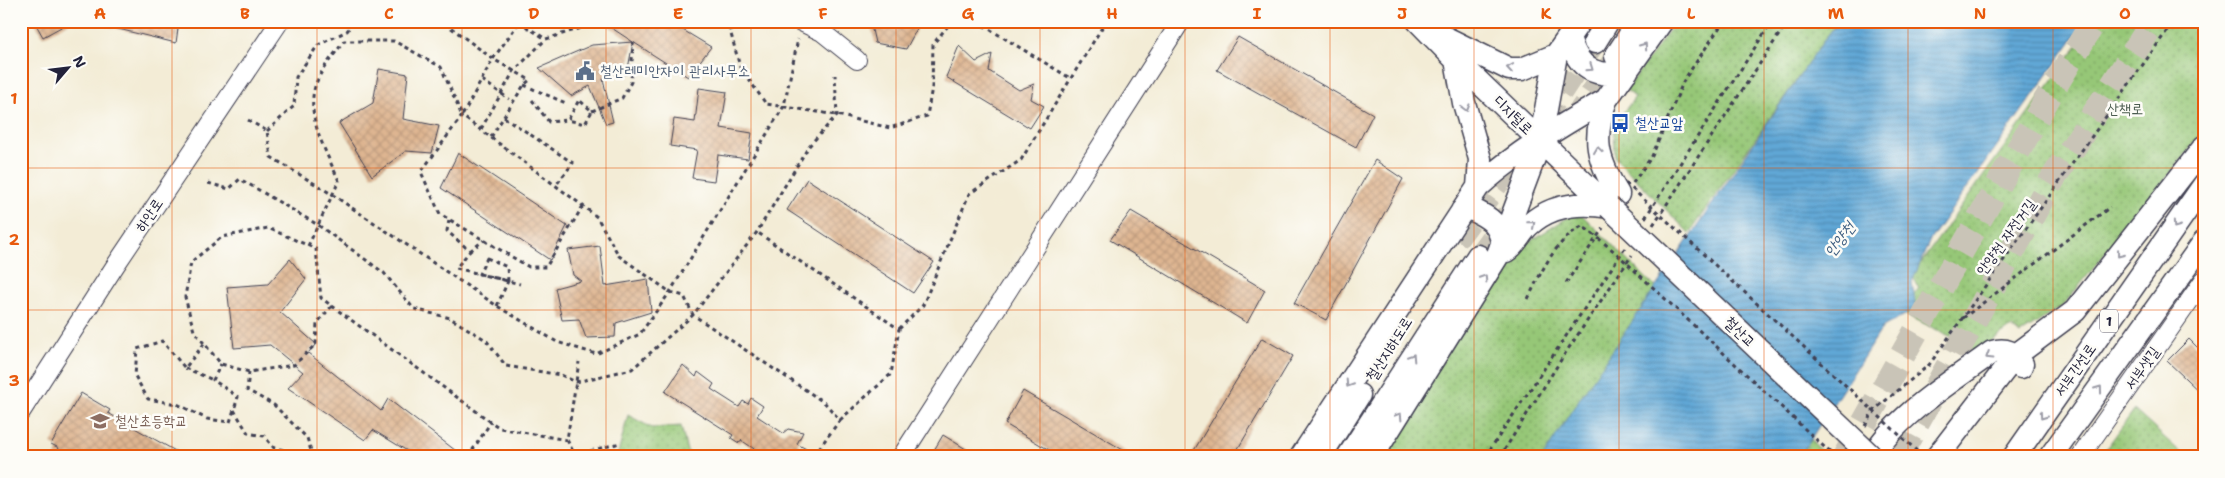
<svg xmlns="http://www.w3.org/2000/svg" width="2225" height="478" viewBox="0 0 2225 478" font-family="'Shantell Sans','Poor Story',sans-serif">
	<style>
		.grass { fill: url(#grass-dots); stroke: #5c7459 }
		.water { fill: url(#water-rules); stroke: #416488 }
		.building { fill: url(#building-cross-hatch) }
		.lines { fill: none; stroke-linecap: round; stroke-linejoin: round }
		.major-tunnel { stroke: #c9c4b7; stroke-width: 22; stroke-dasharray: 22 11; stroke-linecap: butt }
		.highway-tunnel { stroke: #c9c4b7; stroke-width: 26; stroke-dasharray: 26 13; stroke-linecap: butt }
		.minor-casing { stroke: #414052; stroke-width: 20 }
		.major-casing { stroke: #414052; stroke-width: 25 }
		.path { stroke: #414052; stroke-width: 3; stroke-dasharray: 4 4; stroke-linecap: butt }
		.minor { stroke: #fff; stroke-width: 18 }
		.major { stroke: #fff; stroke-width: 22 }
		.major-bridge-casing { stroke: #414052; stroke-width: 25; stroke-linecap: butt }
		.path-bridge { stroke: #414052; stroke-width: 3; stroke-dasharray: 4 4; stroke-linecap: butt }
		.major-bridge { stroke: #fff; stroke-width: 22 }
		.oneway { stroke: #9c9ca7 }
		.grid { fill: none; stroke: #e8590c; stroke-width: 1; stroke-opacity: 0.55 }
		.labels { text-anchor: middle; stroke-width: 5; stroke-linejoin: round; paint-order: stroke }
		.shield { fill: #fdfcf7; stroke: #646373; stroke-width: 1 }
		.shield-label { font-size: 14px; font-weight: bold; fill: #22223b }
		.service-label { font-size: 15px; fill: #4e5e75; stroke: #fdfcf7; text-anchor: start }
		.park-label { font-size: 15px; fill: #4b5c50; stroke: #fdfcf7 }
		.street-label { font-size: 15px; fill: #22223b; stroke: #fdfcf7 }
		.transit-label { font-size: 15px; fill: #164399; stroke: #fdfcf7; text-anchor: start }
		.education-label { font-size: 15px; fill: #785e54; stroke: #fdfcf7; text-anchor: start }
		.water-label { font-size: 16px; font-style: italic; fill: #3e5e81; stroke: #fdfcf7 }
		.neatline { fill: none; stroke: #e8590c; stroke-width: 2 }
		.grid-label { font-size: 16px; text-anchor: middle; font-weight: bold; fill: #e8590c }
	</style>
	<defs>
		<pattern id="grass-dots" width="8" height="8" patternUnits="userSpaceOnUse" patternTransform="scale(1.25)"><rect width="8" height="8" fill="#96c777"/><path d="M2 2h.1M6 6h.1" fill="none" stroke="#7aa163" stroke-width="1.8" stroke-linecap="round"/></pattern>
		<pattern id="water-rules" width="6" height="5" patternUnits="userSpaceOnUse" patternTransform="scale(1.25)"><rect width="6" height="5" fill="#60a7d6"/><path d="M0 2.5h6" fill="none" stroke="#4f88af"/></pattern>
		<pattern id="building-cross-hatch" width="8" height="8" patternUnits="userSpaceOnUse" patternTransform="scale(1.25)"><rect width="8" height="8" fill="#deb591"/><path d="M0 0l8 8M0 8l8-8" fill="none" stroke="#be9b7e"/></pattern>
	</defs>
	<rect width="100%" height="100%" fill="#fdfcf7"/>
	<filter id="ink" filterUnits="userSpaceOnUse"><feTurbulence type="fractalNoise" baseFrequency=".02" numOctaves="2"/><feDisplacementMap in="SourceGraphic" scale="10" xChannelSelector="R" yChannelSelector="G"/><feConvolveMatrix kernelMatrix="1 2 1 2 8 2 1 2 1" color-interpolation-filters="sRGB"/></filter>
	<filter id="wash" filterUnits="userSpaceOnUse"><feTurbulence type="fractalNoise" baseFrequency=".0096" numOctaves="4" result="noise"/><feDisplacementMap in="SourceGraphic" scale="20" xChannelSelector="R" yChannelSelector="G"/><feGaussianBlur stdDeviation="1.12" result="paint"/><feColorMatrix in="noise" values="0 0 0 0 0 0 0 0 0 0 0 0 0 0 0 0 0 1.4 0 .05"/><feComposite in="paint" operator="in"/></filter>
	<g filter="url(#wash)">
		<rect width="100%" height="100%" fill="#f3ecd6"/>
		<path class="grass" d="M1676,21H1838L1689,233L1615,158L1614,125L1635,97L1626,90Z
			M2095,21H2204V131L2063,306L2020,334L2012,327L1975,353L1960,341L1900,312L1919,288L1912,275Z
			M1578,211L1828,457H1377L1516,250Z
			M2134,410L2186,457H2100Z
			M628,415L652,428L681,426L687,451L695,457H617Z"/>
		<path class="water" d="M1840,21H2086L1930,240L1912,282L1916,309L1883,327L1799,457H1543L1572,410L1826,37Z"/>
		<g id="blocks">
			<path class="building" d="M34,21H72L43,37Z
				M107,21H179L176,43L106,26Z
				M601,21H668L711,47L688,77L633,42L627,74L603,79L613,122L606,124L590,86L571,96L539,68L592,45L633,42Z
				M870,21H921L906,49L875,43Z
				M1238,37L1373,114L1356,147L1217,70Z
				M959,46L976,62L992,54L989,71L1019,90L1034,84L1031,99L1044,106L1030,128L946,77Z
				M379,69L408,74L403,119L439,126L432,153L406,151L372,176L339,123L373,103Z
				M699,88L727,92L721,128L752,133L748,159L718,155L714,181L692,178L697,150L670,146L674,119L695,122Z
				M458,153L567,226L550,260L441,188Z
				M1375,160L1403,179L1326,320L1294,303Z
				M807,179L934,262L913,293L787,210Z
				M1131,211L1265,290L1247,323L1110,240Z
				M600,246L605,286L648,279L651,312L616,323L615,337L586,338L579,319L562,320L555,288L581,281L573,275L568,250Z
				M290,259L306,279L280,312L316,344L308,353L381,411L388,399L464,457H417L373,430L365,440L288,388L303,372L270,345L234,348L227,287L268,284Z
				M1262,338L1293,356L1233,457H1190Z
				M2189,339L2204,354V396L2167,361Z
				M683,365L696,377L698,372L714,384L711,389L739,407L743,401L748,404L751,398L763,406L757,416L783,433L788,429L803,432L797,444L821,457H766L741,440L739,443L731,438L733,435L665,392Z
				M1023,391L1135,457H1061L1005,424Z
				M81,393L110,410L108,413L186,457H55L59,448L51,444Z
				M943,435L979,457H930Z"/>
		</g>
	</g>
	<g filter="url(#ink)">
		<use href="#blocks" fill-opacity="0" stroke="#414052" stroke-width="1"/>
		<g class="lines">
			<path class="major-tunnel" d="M1543,120L1595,42
				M1572,122L1614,59
				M1457,240L1515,161
				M1478,256L1508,214"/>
			<path class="highway-tunnel" d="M1845,457L2051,92L2094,21
				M1898,457L2049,185L2154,21"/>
			<g class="minor-casing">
				<path id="minor" d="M799,21L822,32L857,60
					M21,412L115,266L280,21
					M901,457L1181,21
					M2080,457L2204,280"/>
			</g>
			<g class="major-casing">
				<path id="major" d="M1418,21L1456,60L1609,207
					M1438,34L1509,69H1522L1556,55
					M1569,37C1578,69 1595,79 1627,71
					M1595,42L1608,21
					M1616,56L1639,21
					M1456,60L1464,103L1480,159L1478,187
					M1618,194C1597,159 1592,139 1606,100L1662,21
					M1462,211L1471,209C1491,218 1499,224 1503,245
					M1506,251C1516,245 1520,233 1529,225C1552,204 1581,202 1609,207
					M1301,457L1478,187C1514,154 1563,124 1606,100
					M1320,457L1359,395
					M1348,457L1478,256
					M1372,457L1497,257L1540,142L1556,55L1580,21
					M1872,457C1896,415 1953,381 1992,352C2006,348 2014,352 2022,364L2021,367
					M1937,457L2016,355L2075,311L2204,147
					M2014,457L2204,185
					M2050,457L2204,242"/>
			</g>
			<path class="path" d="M725,21L728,23L740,67L766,104L837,115L890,128L927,116L932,87L933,44L952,21
				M976,21L1070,78
				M1026,21L1028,28
				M519,22L546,39
				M482,80L509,99
				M524,85L568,104
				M532,100L549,122L568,120L579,100L592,111L585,124L568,120
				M592,111L622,98L631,82L633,42
				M504,117L573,163L556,185
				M248,120L267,131L271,157L333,195L497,306L557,342L596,354L640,334L670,292L784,106L798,39
				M481,129L514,71L546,39L601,22
				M267,131L294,106L296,77L318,45L347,31L355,21
				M491,137L524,85L530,80L493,59L520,21
				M208,183L229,189L240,179L318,225L384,273L414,309L450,318L486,340L506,366L561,375L576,382L632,369L693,315L757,232L809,146L837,115L835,75
				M1633,183L1652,156L1684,80L1724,21
				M583,206L546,267H529L440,214L421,172L462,116L583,206L597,217L619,256L670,292L684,296L693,315L825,403L840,420L891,374L899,329L757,232
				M1645,218L1772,21
				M449,220L447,231L470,251L456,268L520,284
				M1653,225L1788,21
				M308,246L339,181C326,151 301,110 319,77C325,64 336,53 344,41H394L441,67L462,116L493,59L442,21
				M470,251L484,240
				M487,258L507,267L508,281L479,274Z
				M1566,283L1603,228
				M1528,299C1541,272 1555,241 1582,226L1592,233
				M332,306L317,323L316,344L294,365L249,372L221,364L194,331L185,297L191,262L222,237L268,228L316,249L321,298L332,306L491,422L500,428L567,440L579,362
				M497,306L508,281
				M1963,318L2110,207
				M899,329L923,305L969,194L1021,160L1106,21
				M204,344L185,368L162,341L137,349L135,376L148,399L177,404L207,419L230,422L238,397L213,380L221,364
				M185,368L213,380
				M249,372L247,390L274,405L307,438L313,457
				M234,410L248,433L264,436L274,448L313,456
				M1865,426L1873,411L1929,365L2174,21
				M567,440L575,455
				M575,455L620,443
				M468,457L491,422
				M820,457V447L840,420
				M1485,457L1625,248
				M1500,457L1564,355L1632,255"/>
			<use href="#minor" class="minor"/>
			<use href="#major" class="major"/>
			<g class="major-bridge-casing">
				<path id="major-bridge" d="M1609,207L1872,457"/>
			</g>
			<path class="path-bridge" d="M1626,183L1919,453
				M1592,233L1616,253L1835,457"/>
			<use href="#major-bridge" class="major-bridge"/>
		</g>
		<defs><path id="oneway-chevron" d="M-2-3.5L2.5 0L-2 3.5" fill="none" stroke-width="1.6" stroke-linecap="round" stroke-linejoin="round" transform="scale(1.25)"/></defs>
		<g class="oneway">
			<use href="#oneway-chevron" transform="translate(1644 46) rotate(-55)"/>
			<use href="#oneway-chevron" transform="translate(1510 68) rotate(-171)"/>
			<use href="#oneway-chevron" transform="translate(1590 68) rotate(35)"/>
			<use href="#oneway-chevron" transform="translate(1466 108) rotate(74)"/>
			<use href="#oneway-chevron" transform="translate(1598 150) rotate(-98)"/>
			<use href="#oneway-chevron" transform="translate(1532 224) rotate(-41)"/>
			<use href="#oneway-chevron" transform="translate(2176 225) rotate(125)"/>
			<use href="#oneway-chevron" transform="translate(2120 254) rotate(128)"/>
			<use href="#oneway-chevron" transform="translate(1484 278) rotate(-58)"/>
			<use href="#oneway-chevron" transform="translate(1989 356) rotate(148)"/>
			<use href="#oneway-chevron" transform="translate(1412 357) rotate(-57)"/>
			<use href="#oneway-chevron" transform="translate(1349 384) rotate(123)"/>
			<use href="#oneway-chevron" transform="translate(2099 389) rotate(-54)"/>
			<use href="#oneway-chevron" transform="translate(1399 416) rotate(-58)"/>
			<use href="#oneway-chevron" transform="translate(2043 416) rotate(125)"/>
		</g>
	</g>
	<path class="grid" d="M172,21V457M317,21V457M462,21V457M606,21V457M751,21V457M896,21V457M1040,21V457M1185,21V457M1330,21V457M1474,21V457M1619,21V457M1764,21V457M1908,21V457M2053,21V457M21,168H2204M21,310H2204"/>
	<defs>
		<g id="civic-bare" transform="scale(1.5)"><path d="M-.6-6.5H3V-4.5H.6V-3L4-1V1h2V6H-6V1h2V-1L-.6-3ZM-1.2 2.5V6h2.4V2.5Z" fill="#5c6f8a" stroke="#fdfcf7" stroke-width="2.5" paint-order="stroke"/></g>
		<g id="bus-bare" transform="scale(1.5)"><path d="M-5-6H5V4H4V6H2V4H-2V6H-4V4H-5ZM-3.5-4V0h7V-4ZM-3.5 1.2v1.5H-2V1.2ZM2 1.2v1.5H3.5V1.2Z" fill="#1a4fb4" stroke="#fdfcf7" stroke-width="2.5" paint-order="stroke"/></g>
		<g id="school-bare" transform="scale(1.5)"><path d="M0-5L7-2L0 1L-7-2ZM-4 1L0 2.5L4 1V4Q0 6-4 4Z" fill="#8d6e63" stroke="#fdfcf7" stroke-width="2.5" paint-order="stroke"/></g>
	</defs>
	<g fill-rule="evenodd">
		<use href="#civic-bare" x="585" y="71"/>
		<use href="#bus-bare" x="1620" y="123"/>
		<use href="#school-bare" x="100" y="421"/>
	</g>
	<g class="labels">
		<rect class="shield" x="2100" y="309.5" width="18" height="23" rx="4"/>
		<g class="shield-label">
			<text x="2109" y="326">1</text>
		</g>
		<g class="service-label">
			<text x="600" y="76">철산레미안자이 관리사무소</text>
		</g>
		<g class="park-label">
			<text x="2125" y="114">산책로</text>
		</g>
		<g class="street-label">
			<text transform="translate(1513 115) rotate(44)" y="5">디지털로</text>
			<text transform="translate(149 215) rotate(-56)" y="5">하안로</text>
			<text transform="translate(2006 237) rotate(-54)" y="5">안양천 자전거길</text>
			<text transform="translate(1740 332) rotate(44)" y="5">철산교</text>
			<text transform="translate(1389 349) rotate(-58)" y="5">철산지하도로</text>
			<text transform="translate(2142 368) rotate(-55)" y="5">서부샛길</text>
			<text transform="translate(2075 370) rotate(-55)" y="5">서부간선로</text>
		</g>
		<g class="transit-label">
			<text x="1635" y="128">철산교앞</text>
		</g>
		<g class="education-label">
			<text x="115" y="426">철산초등학교</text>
		</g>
		<g class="water-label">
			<text transform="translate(1839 239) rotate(-53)" y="6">안양천</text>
		</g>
	</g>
	<rect width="2225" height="478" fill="none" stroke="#fdfcf7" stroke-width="55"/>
	<g transform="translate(68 68) rotate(62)" stroke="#fdfcf7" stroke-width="4" paint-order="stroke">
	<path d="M0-4L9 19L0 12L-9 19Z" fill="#22223b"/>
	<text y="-8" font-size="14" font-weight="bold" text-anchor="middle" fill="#22223b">N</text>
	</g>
	<rect x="28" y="28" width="2170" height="422" class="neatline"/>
	<g class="grid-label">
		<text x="100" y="19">A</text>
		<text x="245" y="19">B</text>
		<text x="389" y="19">C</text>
		<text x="534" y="19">D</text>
		<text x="678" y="19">E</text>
		<text x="823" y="19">F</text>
		<text x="968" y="19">G</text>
		<text x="1112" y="19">H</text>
		<text x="1257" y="19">I</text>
		<text x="1402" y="19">J</text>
		<text x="1546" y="19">K</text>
		<text x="1691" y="19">L</text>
		<text x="1836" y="19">M</text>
		<text x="1980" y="19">N</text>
		<text x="2125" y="19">O</text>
		<text x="14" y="104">1</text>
		<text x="14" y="245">2</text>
		<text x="14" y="386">3</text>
	</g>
</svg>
